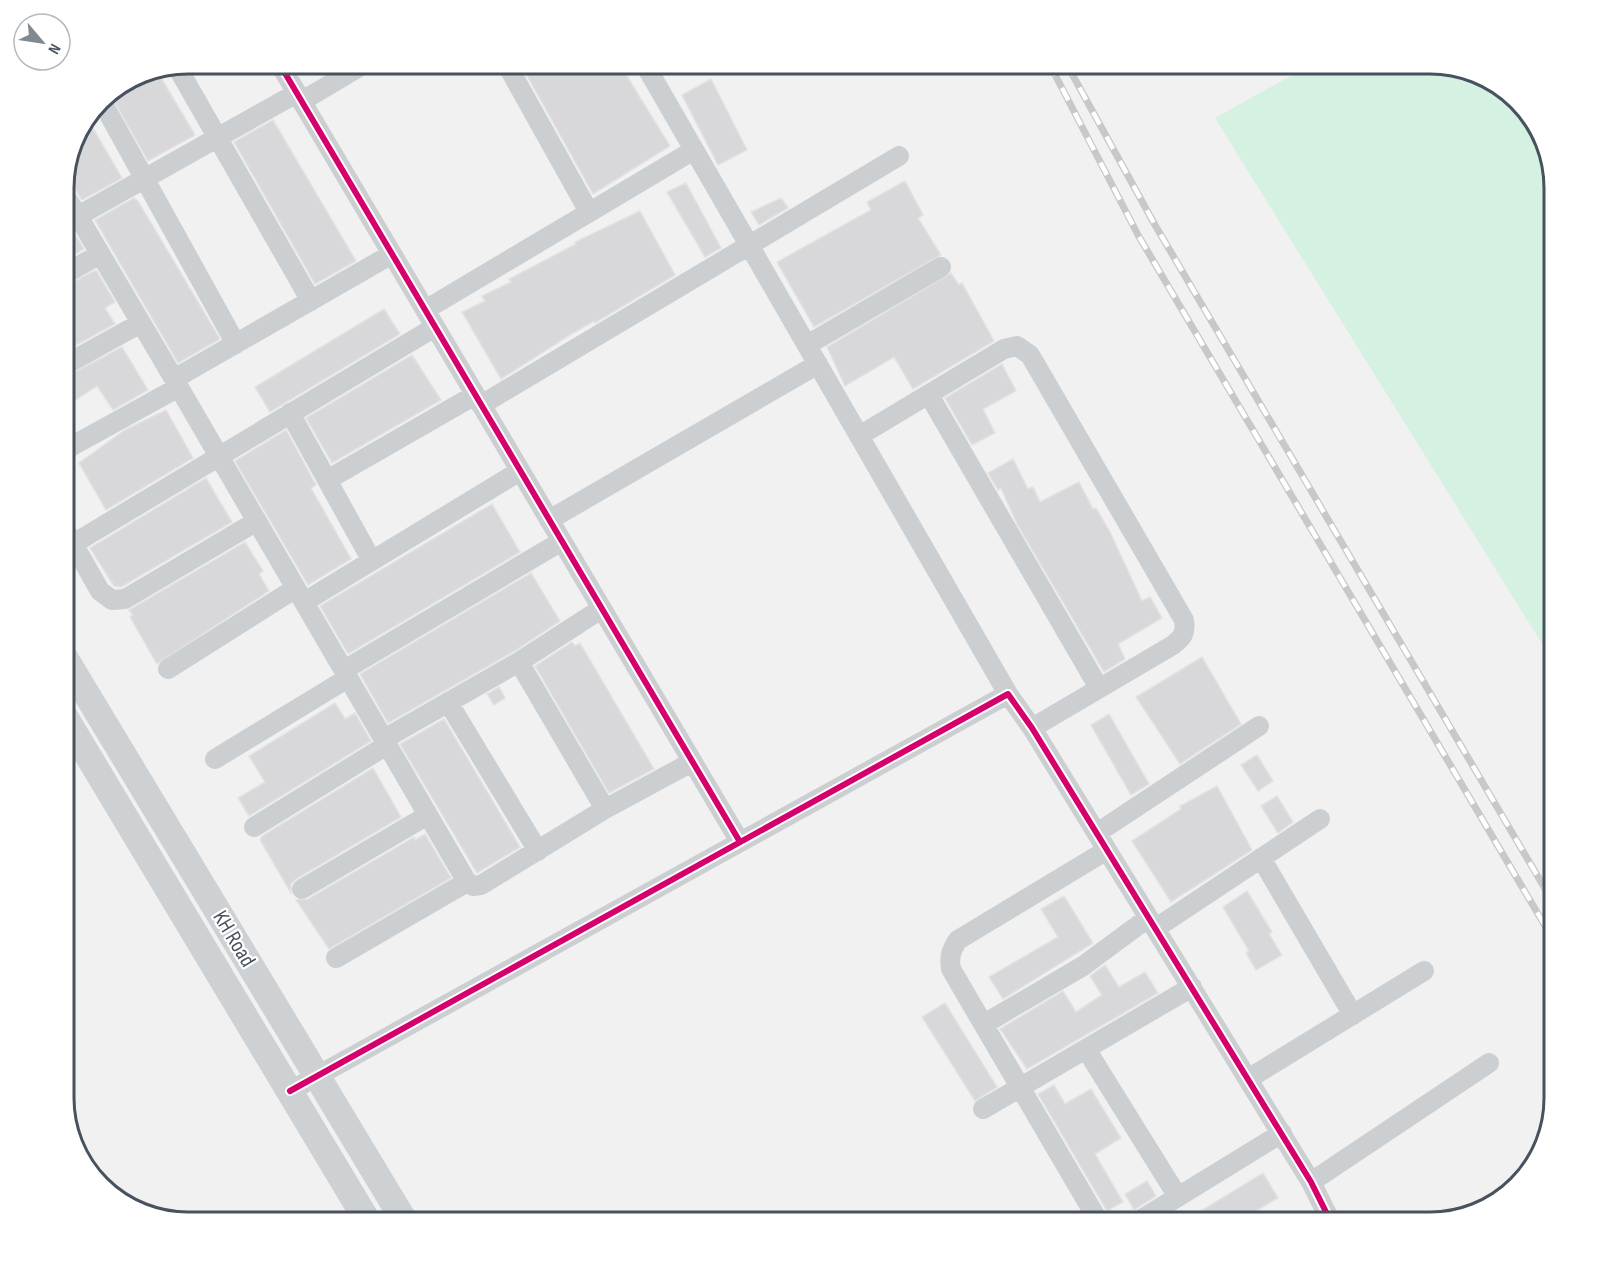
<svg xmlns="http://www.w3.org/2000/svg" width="1617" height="1285" viewBox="0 0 1617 1285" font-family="'Sofia Sans Condensed',sans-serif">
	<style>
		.green { fill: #d4f1e1 }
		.building { fill: #d8d8da; stroke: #e2e2e3; stroke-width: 1.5 }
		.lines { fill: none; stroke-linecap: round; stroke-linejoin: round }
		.minor { stroke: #cccfd2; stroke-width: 20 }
		.secondary { stroke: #ced1d4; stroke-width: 27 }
		.rail-casing { stroke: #c6c8ca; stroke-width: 7 }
		.rail { stroke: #fff; stroke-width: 4.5; stroke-dasharray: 14; stroke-linecap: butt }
		.cycleway-casing { stroke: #fff; stroke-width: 10 }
		.cycleway { stroke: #d6006c; stroke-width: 6 }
		.labels { text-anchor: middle; stroke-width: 4.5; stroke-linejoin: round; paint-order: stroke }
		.street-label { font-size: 22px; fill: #47525e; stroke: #fff }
		.rim { fill: none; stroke: #47525e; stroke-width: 3 }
	</style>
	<rect width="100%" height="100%" fill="#f1f1f1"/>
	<path class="green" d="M1314,63H1430L1477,72L1511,94L1541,133L1554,187V663L1215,118Z"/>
	<path class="building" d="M520,63H619L670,146L593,194Z
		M156,69L195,135L148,161L109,92L140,72Z
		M711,79L747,150L718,165L682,95Z
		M87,118L122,178L82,200L73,186L63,179L76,132Z
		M273,120L356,261L315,284L234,142Z
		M905,181L923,215L918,218L941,255L814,327L777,262L871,210L867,202Z
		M686,183L721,248L705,257L667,192Z
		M134,198L138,201L220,339L178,363L95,220Z
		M781,198L788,208L759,225L751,212Z
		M640,211L675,275L595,323L594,321L570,335L501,379L462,312L485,301L482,296L511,282L509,279L576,244L575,242Z
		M63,215L84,249L63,261Z
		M96,270L115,302L105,308L115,324L63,352V287Z
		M951,273L959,285L962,283L994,341L913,389L894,357L845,386L827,347Z
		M384,309L400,334L270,412L255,387Z
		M122,347L148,390L113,410L97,386L63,408V378Z
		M412,355L441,400L332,463L306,418Z
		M1002,364L1016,391L983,409L995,433L972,445L945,398Z
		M166,410L193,458L106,510L79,463L125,430Z
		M286,430L316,485L311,488L351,559L308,585L235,461Z
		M1013,459L1028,489L1033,487L1040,502L1079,482L1093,509L1096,508L1110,532L1142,601L1150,597L1162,618L1118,644L1125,659L1104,672L1017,524L1001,488L998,490L988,473Z
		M206,478L232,522L121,587L114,586L90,548Z
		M492,504L520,552L348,654L320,606Z
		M245,542L263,571L259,574L269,591L157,664L130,617L133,615L129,610Z
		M531,573L560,621L513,652L388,723L360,674Z
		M572,642L575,646L580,643L654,769L609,793L535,666Z
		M1202,657L1241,724L1180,764L1136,697Z
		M499,687L505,698L494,705L487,694Z
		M335,703L345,719L355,713L371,741L249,816L238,798L265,782L249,756Z
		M1109,714L1149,784L1131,795L1091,725Z
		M444,719L520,847L477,873L400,744Z
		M1257,755L1273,781L1258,791L1241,765Z
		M373,768L401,817L296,879L291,884V893L260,840L262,836Z
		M1217,786L1252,850L1171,902L1132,841L1181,809L1180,806Z
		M1277,796L1293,822L1278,833L1261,806Z
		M425,834L451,878L329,949L296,900L308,899L414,837L415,840Z
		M1247,891L1272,932L1269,934L1282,955L1256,970L1246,953L1249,951L1223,907Z
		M1064,896L1093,943L1003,999L989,977L1058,937L1041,909Z
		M1105,965L1119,987L1145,972L1158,993L1027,1069L1000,1029L1063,991L1076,1012L1102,995L1090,976Z
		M945,1003L997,1087L975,1101L922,1017Z
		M1054,1085L1065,1104L1091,1089L1121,1138L1095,1154L1123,1202L1107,1211L1038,1094Z
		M1263,1173L1278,1198L1264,1206L1239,1222H1183Z
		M1147,1181L1156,1196L1134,1210L1125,1194Z"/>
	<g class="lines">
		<path class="minor" d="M279,63L740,842
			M506,63L589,212
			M644,63L1008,694
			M176,65L311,301
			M297,93L78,216L174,379L392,254
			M101,100L236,344
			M302,101L366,63
			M63,193L78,216
			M63,275L100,254
			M425,310L694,150
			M807,345L941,267
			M63,366L141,323
			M174,379L467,882L336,958
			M929,395L1099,688
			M481,405L899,156
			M290,413L372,561
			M859,436L1004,349L1017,346L1030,355L1184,620C1186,633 1183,637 1173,645L1032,728
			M63,451L179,387
			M327,480L475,395
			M549,520L818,364
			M63,526L100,591L112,600L125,599L257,521
			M73,544L435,327
			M304,602L520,471
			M519,662L605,809
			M168,669L296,588
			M344,670L562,541
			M448,702L538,851
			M384,739L519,662L601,609
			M215,759L348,678
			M254,827L387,745
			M1097,833L1259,726
			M1261,858L1353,1015
			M467,882L473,886L481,885L605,809L692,762
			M302,889L428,815
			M1156,928L1320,819
			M984,1024L1083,966L1148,918
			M1086,1049L1178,1197
			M1248,1079L1424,971
			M290,1091L1008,694L1032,728L1311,1182L1331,1222
			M983,1109L1192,987
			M1311,1182L1489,1063
			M1099,1222L951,969C949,957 951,950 958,940L1107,850
			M1137,1222L1282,1133"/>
		<path class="secondary" d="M63,655L405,1222
			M63,714L368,1222"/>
		<g class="rail-casing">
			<path id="rail" d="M1049,63L1138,235L1554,941
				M1066,63L1155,225L1554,904"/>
		</g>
		<use href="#rail" class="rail"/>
		<g class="cycleway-casing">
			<path id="cycleway" d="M279,63L740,842
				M290,1091L1008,694L1032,728L1311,1182L1331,1222"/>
		</g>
		<use href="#cycleway" class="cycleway"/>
	</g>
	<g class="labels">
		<g class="street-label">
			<text transform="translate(235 938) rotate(59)" y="8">KH Road</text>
		</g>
	</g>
	<path d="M0 0H1617V1285H0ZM188 74H1430A114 114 0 0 1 1544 188V1098A114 114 0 0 1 1430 1212H188A114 114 0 0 1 74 1098V188A114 114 0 0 1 188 74Z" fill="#fff" fill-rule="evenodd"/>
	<path class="rim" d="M188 74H1430A114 114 0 0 1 1544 188V1098A114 114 0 0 1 1430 1212H188A114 114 0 0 1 74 1098V188A114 114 0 0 1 188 74Z"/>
	<g transform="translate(42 42) rotate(119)"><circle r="28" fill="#ffffff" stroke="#b5babf" stroke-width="1.5"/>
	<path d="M0-4.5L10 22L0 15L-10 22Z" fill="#828a91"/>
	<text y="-9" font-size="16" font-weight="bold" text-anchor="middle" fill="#47525e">N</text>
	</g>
</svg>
